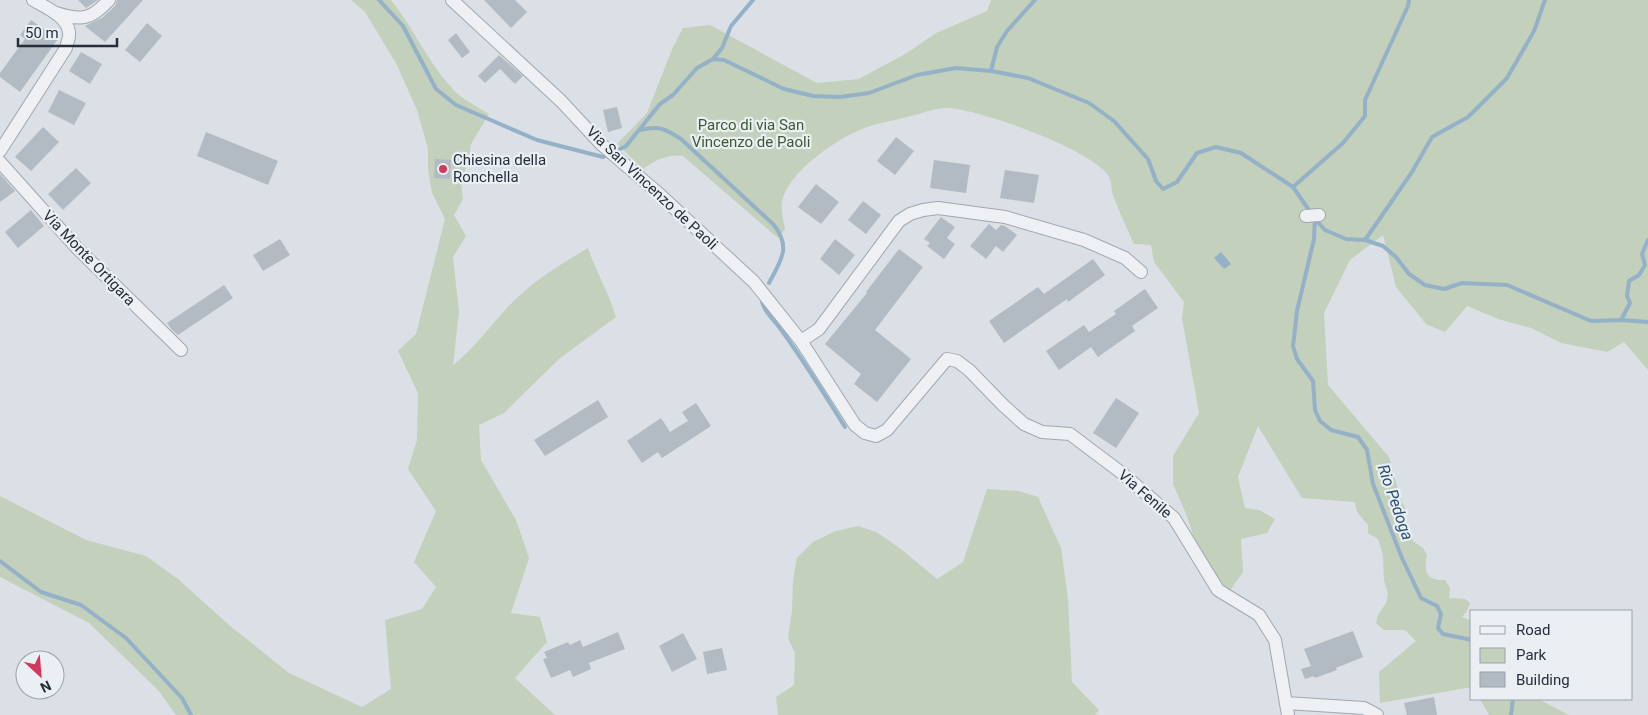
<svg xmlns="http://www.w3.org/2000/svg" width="1648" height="715" viewBox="0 0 1648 715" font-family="Roboto,sans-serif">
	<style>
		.green { fill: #c2d0bc }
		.water { fill: #94b1c8 }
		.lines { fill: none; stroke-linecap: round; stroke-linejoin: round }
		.stream { stroke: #94b1c8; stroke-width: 4 }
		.building { fill: #b2bac3 }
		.street-casing { stroke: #a1a7b0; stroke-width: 14 }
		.street { stroke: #eef0f4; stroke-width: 12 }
		.poi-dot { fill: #d3385b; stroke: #eaeff4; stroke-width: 2 }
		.labels { text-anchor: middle; stroke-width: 4.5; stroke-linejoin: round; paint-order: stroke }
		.park-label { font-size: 15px; fill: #3c5931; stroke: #eaeff4 }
		.poi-label { font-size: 15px; fill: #252f3c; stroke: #eaeff4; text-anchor: start }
		.street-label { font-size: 15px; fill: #252f3c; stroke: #eaeff4 }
		.water-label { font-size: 16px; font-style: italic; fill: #2d5171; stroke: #eaeff4 }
	</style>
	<rect width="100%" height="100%" fill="#dbe0e6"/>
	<path class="green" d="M351,0H391C413,27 427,61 451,87C461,99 476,106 489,114L471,144L469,158L461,182L463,199L454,215L466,236L453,257L459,312L453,365C478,346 495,318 518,297C539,277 563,263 588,248C596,272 609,293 616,317L559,359L504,413L479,425L481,460L516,520L529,558L511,613L540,617L547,642L515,678L555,715H176L158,690L89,623L0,577V496L86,540L146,556L178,579L229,625L289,673L362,707L391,689L385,620L422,609L436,587L414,562L436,511L408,469L417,440L418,393L398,351L416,334L445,219L432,193L428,169V149L417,110L396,63L365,12Z
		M991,0H1648V370L1624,342L1607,352L1561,343L1531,328L1498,319L1467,306L1445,332L1426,324L1396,287L1383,235L1350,260L1324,313L1328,385L1389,457L1401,500L1406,510L1405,518L1410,534L1414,542L1423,548L1427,555C1423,572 1427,581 1445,580L1450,588L1449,598L1465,599L1470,603L1467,611L1462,617L1472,621V687L1380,703L1379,672L1416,641L1405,630H1384L1376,623L1378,615L1386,603L1388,593L1384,580L1383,556L1378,539L1368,533V525L1357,512L1355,502L1302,498L1258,426L1238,477L1245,508L1259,510L1275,519L1267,533L1241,539L1243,572L1229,592L1199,553L1186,514L1173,484V456L1199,413L1182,318L1184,302L1154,262L1151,245L1134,244C1127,228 1119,212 1113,195C1111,190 1112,182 1109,177C1096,151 973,106 944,108C933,109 922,113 911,116C892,121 870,124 853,133C829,145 794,170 784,195C779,205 783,219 785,229L778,238L683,156C667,154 656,160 643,169L617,144L647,113L673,47L683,28L710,25L817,83L859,79L907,53L936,33L987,11Z
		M987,489L1019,491L1038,497L1061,548L1068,599L1072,682L1099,710L1095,715H778L776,697L794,685L795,653L788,638L792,610L793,580L797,558L813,542L836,531L858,526L876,532L887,539L902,550L937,579L963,562Z
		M1480,699H1538L1569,715H1489Z"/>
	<path class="water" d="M1221,252L1231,264L1224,269L1214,258Z"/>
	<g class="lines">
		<path class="stream" d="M379,0L403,26L436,89L456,105L537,140L603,157L608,155
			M713,59L722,48L731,26L753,0
			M991,71L997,47L1007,31L1035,0
			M640,130C659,125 665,129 681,139L773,224C792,247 781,260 769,283
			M614,152L626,146L660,104L673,95L697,68L713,59L724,60L784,89L813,96L840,97L869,93L917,75L956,68L991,71L1028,78L1089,103L1114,121L1148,159L1156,181L1163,189L1177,182L1197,153L1216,147L1241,153L1293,187L1311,213
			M1293,187L1343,143L1365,116V100L1408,6L1409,0
			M1315,218L1314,239L1297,311L1293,346L1297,359L1313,381L1315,410L1320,421L1331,430L1358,437L1367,450L1373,484L1402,558L1421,598L1437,606L1441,614L1438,628L1443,634L1472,640
			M1315,219L1325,230L1346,239L1365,240L1383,246L1396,257L1409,274L1425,285L1444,289L1462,283L1507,285L1591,321L1621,320L1648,322
			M1365,240L1412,172L1432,137L1468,117L1507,78L1534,31L1545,0
			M762,298C761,308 773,319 779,327C803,359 824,394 845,427
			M1621,320L1630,303L1627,296L1629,281L1639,275L1645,265L1642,254L1648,240
			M0,561L41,592L81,605L126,638L182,698L191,715
			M1511,715L1513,699"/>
	</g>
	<path class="building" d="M78,0H98L86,8Z
		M117,0H143L105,42L85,26L102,18L115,6Z
		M484,0H515L527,12L511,28Z
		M31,20L58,39L20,92L0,77V73L25,39L20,35Z
		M147,23L162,36L140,62L125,50Z
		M456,33L470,52L462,58L448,40Z
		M81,52L102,64L90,84L69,71Z
		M499,55L523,76L515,84L500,69L485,83L478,76Z
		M59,90L86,103L74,125L48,112Z
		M617,107L622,128L608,132L603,110Z
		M43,127L59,142L31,171L15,157Z
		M206,132L278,161L268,185L197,156Z
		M896,137L914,151L895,175L877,161Z
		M435,159L451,160L450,179L434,178Z
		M934,160L970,165L966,193L930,188Z
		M76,168L91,183L63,210L48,194Z
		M1005,170L1039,175L1034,203L1000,198Z
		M0,174L15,191L0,202Z
		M816,184L839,202L821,224L798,207Z
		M863,201L881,215L866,234L848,220Z
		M31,210L44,226L18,248L5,232Z
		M941,217L955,227L947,238L955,244L944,259L927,246L930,243L924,239Z
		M989,224L996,230L1001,225L1005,226L1017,235L1003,252L996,246L986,259L970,246Z
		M280,239L290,255L263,271L253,255Z
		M835,239L855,255L839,275L820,259Z
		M899,249L923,267L875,330L911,359L877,402L854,384L861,374L825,344L867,293L866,292Z
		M1093,259L1105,275L1068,302L1067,299L1004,343L989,321L1038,287L1044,294Z
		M224,285L233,298L178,335L172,330L167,323Z
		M1145,289L1158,308L1132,326L1135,331L1098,357L1091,347L1059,370L1046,351L1084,325L1089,332L1116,314L1114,311Z
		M1116,398L1139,413L1116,448L1093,433Z
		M598,400L608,417L545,456L534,440Z
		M696,403L711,426L662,458L658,452L642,463L627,441L661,418L670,432L688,421L682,412Z
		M1353,631L1363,657L1336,668L1337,670L1315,678L1314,676L1305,679L1301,669L1311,666L1304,649Z
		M618,632L625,649L589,663L591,669L573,677L570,670L551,678L543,659L547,658L544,652L568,642L570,645L580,640L583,647Z
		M683,633L697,659L672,672L659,646Z
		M722,648L727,670L707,674L703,652Z
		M1434,697L1437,715H1407L1404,703Z"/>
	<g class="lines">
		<g class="street-casing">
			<path id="street" d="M452,0L561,101L601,144L658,193L754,282L801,341L855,425L865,433L876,436L887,430L947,359L957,361L969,370L1003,405L1024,424L1042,432L1070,434L1123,474L1174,518L1218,590L1259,615L1275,640L1288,715
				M56,13C81,21 91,20 109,0
				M0,151L66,48C67,43 70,37 69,32C67,16 45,7 33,0
				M0,162L76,247L181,350
				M1306,216L1319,215
				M801,341L819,329L899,221L910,214L923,210L938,208L1005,217L1084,240L1125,258L1141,272
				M1286,703L1364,708L1377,715"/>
		</g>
		<use href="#street" class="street"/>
	</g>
	<circle class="poi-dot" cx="443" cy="169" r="5"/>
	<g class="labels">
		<g class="park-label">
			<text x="751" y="130">Parco di via San<tspan x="751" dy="17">Vincenzo de Paoli</tspan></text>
		</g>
		<g class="poi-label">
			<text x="453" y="165">Chiesina della<tspan x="453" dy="17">Ronchella</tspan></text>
		</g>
		<g class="street-label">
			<text transform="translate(652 188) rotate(43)" y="5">Via San Vincenzo de Paoli</text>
			<text transform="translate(89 258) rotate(46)" y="5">Via Monte Ortigara</text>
			<text transform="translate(1145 494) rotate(41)" y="5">Via Fenile</text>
		</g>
		<g class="water-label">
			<text transform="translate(1396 502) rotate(71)" y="6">Rio Pedoga</text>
		</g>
	</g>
	<rect x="1470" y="610" width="162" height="90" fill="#eaeff4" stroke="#9ba2aa"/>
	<rect x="1480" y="626" width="25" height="8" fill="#eef0f4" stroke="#9ba2aa"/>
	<text x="1516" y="635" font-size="15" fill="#252f3c">Road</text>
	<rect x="1480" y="648" width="25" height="15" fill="#c2d0bc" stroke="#9ba2aa"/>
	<text x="1516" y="660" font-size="15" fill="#252f3c">Park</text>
	<rect x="1480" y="672" width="25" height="15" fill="#b2bac3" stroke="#9ba2aa"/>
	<text x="1516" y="685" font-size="15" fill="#252f3c">Building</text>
	<g transform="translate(40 675) rotate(154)"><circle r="24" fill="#eaeff4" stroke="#9ba2aa"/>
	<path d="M0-4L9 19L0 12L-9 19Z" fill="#d3385b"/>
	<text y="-8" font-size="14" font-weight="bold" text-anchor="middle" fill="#252f3c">N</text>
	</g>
	<path d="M18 38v8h99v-8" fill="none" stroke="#252f3c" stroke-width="2.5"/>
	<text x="25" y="38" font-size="15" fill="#252f3c" stroke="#eaeff4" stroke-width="4" paint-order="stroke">50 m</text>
</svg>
